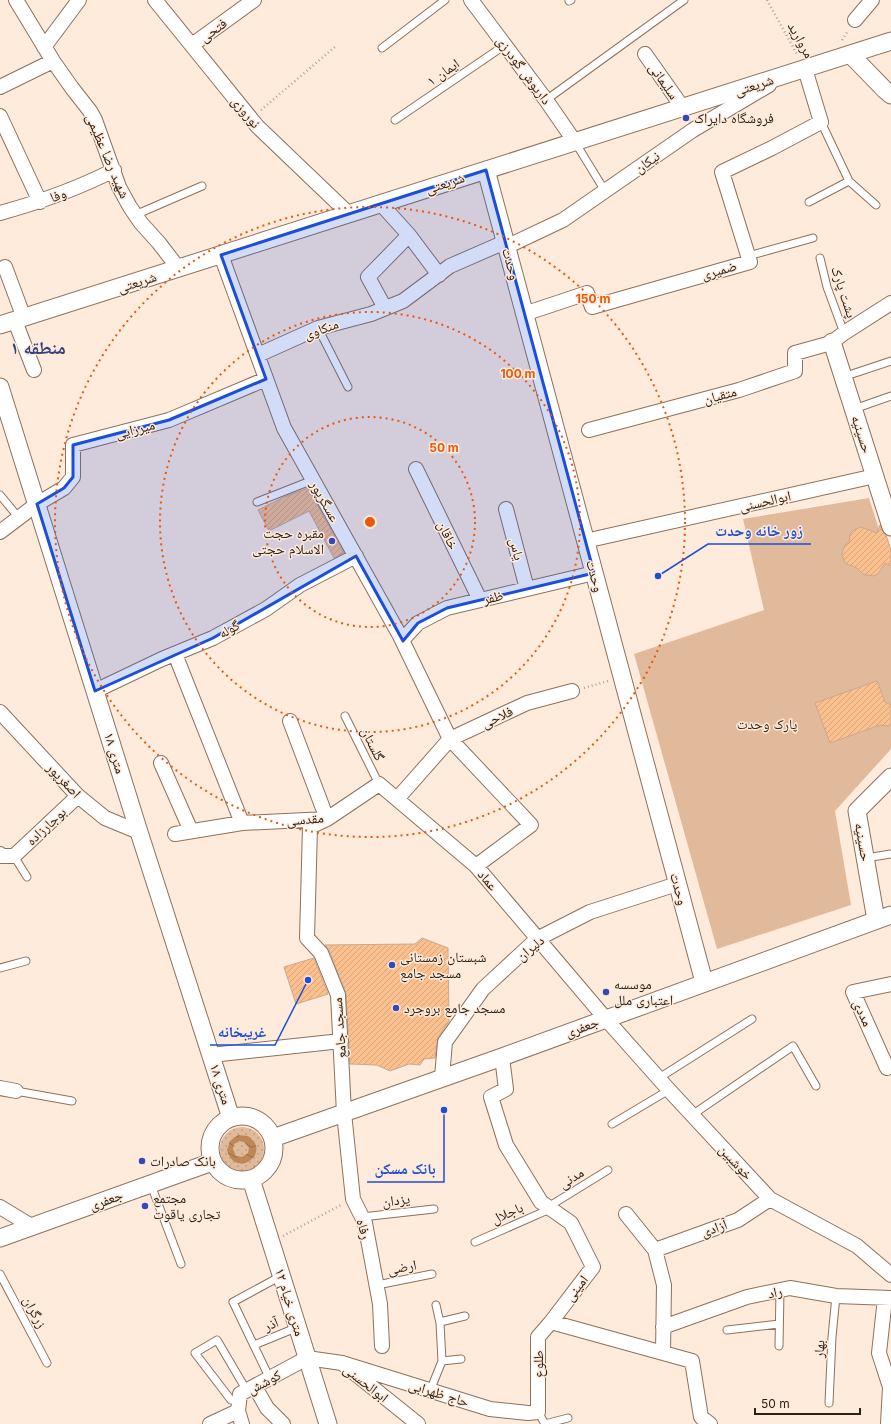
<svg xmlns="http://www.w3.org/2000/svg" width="891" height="1424" viewBox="0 0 891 1424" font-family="Inter,'Noto Naskh Arabic',sans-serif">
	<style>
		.grass { fill: url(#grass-dots) }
		.park { fill: #e0ba9b }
		.water { fill: url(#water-waves); fill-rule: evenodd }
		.building { fill: url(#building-hatch); stroke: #c7a991 }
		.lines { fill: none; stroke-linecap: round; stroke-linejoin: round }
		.service-casing { stroke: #8e715b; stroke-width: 9 }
		.minor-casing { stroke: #8e715b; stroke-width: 16 }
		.tertiary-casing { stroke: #8e715b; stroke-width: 19 }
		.path { stroke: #b3a295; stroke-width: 2.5; stroke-dasharray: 1 3; stroke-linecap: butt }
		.service { stroke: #fff; stroke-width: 7 }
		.minor { stroke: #fff; stroke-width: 14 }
		.tertiary { stroke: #fff; stroke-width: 17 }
		.marked { fill: #1d4ed8; fill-opacity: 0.2; stroke: #1d4ed8; stroke-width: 3; stroke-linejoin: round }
		.ring { fill: none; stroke: #e8590c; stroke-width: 2; stroke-dasharray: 2 4 }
		.poi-dot { fill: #3548ba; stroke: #ffebdc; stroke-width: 1.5 }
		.labels { text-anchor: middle; stroke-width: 3; stroke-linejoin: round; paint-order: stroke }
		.street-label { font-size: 14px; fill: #2c2117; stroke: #ffebdc }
		.poi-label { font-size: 14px; fill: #2c2117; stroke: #ffebdc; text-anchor: start }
		.park-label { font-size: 14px; fill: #3b230d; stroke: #ffebdc }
		.district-label { font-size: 18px; font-weight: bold; fill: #33427d; stroke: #ffebdc }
		.centre { fill: #e8590c; stroke: #ffebdc; stroke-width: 2 }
		.ring-label { font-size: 12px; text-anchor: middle; font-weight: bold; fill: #e8590c; stroke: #ffebdc; stroke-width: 3; stroke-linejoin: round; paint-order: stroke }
		.leader { fill: none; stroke: #1d4ed8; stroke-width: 1.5 }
		.callout-dot { fill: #1d4ed8; stroke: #ffebdc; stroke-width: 1.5 }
		.callout-label { font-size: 15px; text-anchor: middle; font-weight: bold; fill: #1d4ed8; stroke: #ffebdc; stroke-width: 3; stroke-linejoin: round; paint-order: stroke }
	</style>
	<defs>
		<pattern id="grass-dots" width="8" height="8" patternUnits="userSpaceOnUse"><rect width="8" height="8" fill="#e0ba9b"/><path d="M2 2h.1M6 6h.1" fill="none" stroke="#c0a085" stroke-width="1.8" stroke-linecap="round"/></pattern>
		<pattern id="water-waves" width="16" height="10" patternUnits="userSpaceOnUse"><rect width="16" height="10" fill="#bf8757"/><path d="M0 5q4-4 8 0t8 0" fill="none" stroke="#9b6e47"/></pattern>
		<pattern id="building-hatch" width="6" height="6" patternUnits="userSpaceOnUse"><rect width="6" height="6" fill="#fcc08e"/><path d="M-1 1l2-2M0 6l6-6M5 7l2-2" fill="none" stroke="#d8a57a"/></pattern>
	</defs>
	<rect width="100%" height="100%" fill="#ffebdc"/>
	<path class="grass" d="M220 1149a22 22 0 1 1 44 0a22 22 0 1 1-44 0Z"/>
	<path class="park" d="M869,498L891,567V749L835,811L851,905L717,949L634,654L764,610L743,519Z"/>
	<path class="water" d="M238,1135L248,1136C273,1153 235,1180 227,1150L230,1141ZM239,1141L244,1142L249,1148L248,1153L242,1157L236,1156L233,1149L234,1144Z"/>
	<path class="building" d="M308,488L344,553L334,558L309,511L269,531L258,510L284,497Z
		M880,525L882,530L886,535L891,550V566L885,563L878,574L873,576L867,575L863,574L857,568L845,563L842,554L843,550L845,545L849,543L850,535L852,531L861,527L877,533Z
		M877,681L885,702L891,705V725L885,726L880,725L830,743L815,703Z
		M422,938L448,948L449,1021L438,1037L435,1058L424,1059L420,1065L409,1064L390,1071L377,1065L350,1064L346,994L329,950L325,945L415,944Z
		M314,958L328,994L296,1004L284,967Z"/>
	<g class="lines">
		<g class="service-casing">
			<path id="service" d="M569,1L571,0
				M382,48L445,0
				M546,100L684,0
				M395,120L505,45
				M821,122L849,181L876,205
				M575,142L605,191
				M809,202L849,181
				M135,215L202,186
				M748,256L813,238
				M820,258L827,287L844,333
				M318,328L348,387
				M843,377L891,361
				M854,409L891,396
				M0,495L19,518
				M257,502L313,480
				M345,716L379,784
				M14,856L27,877
				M866,858L891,854
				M0,968L26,961
				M659,1078L752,1019
				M16,1091L72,1101
				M692,1115L793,1046L816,1086
				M612,1124L669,1090
				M151,1185L181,1264
				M548,1207L608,1170
				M362,1217L434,1209
				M475,1242L550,1209
				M0,1274L47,1363
				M377,1285L432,1274
				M440,1322L465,1316
				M727,1330L779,1324
				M254,1345L298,1327
				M779,1346L780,1291
				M442,1361L461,1359
				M270,1379L233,1302L281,1276
				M430,1391L442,1361L440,1323L436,1305
				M231,1400L195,1353L217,1340L247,1391
				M829,1403L832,1337L836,1296
				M538,1412L545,1424L568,1418"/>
		</g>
		<g class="minor-casing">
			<path id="minor" d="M16,0L53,61L72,88L90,111L95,120L119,187L130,207L141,223L159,243L179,269
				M155,0L257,126L349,214
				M471,0L546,100L575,142
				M855,20L872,0
				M192,45L254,0
				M44,47L79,0
				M645,54L683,108
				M0,87L53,61
				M0,116L40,202
				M381,204L409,235L439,275
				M0,213C40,202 77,189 114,170
				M506,247L563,220L693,130L769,85
				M221,255L284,428L399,634L450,739L531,825L476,866L605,1018L669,1090L770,1199L857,1246L891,1275
				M5,267L24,318
				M385,308L368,277L409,235
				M524,314L587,293L592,307L750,262L722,172L772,148L821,122L805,69
				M15,321L34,370
				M258,355L318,328L371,314L403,301L450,266L505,242
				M589,430L739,390L795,371V353L831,343L844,333L891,303
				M416,469L480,600
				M506,509L527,589
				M0,532L37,504L64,488L73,477V445L169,420L266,379
				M585,541L875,476
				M403,641L405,637L418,623L447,608L594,573
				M175,654L242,823
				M95,691L162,659L213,638L266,609L300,585L356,556
				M0,712L78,796L105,818L139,832
				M290,721L327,819L310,827L307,938L321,953L338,995L344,1113L353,1199L365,1223L380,1304L382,1346
				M161,763L191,831
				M397,799L450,739L527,703L572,691
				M175,834L242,823L327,819L379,784L476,866
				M0,854L2,856H14L78,796
				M211,1055L341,1041
				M502,1057L506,1089L491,1097L506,1145L541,1202L571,1223L593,1267L551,1322L692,1361L701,1417L710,1424
				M887,1068L853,992L891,984
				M442,1077L445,1042L483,989L537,939L590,912L677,884
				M0,1088L16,1091
				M0,1207L33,1227
				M626,1214L655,1250L664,1285L663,1353
				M655,1250L738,1220L770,1199
				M885,1298L879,1353L890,1387L888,1424
				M663,1327L747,1297L790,1288L836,1296L891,1298
				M342,1363L490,1409L528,1413L538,1412V1337L551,1322
				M255,1387L267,1408L283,1424
				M238,1411L242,1424
				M210,1424L238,1411L240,1394L307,1358L342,1363L418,1424"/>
		</g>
		<g class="tertiary-casing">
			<path id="tertiary" d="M850,54L885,90L891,95
				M486,170L704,982
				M0,325L891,41
				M832,342L891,527
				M0,387L139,832L231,1118
				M876,920L857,811L891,777
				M210 1148a32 32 0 1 1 64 0a32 32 0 1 1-64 0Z
				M273,1138L502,1057L891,915
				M251,1179L328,1424
				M0,1238L212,1162"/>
		</g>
		<path class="path" d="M767,0L798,56
			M842,40L848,31
			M261,110L336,46
			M584,688L608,681
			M283,1236L341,1205"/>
		<use href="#service" class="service"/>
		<use href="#minor" class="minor"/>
		<use href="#tertiary" class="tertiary"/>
	</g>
	<path class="marked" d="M486,170L594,573L447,608L418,623L403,641L356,556L213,638L95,691L37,504L64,488L73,477V445L169,420L266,379L221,255Z"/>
	<g class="ring">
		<circle cx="370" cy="522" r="105"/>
		<circle cx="370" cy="522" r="210"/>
		<circle cx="370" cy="522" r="315"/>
	</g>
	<g class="poi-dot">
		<circle cx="686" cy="118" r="4"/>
		<circle cx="332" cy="541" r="4"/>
		<circle cx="392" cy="965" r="4"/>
		<circle cx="606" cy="992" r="4"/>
		<circle cx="396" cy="1008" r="4"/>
		<circle cx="142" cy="1161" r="4"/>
		<circle cx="145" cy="1206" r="4"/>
	</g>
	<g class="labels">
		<g class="street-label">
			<text transform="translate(213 30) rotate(-36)" y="5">فتحی</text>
			<text transform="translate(801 40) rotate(61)" y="5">مروارید</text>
			<text transform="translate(524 70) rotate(53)" y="5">داریوش گودرزی</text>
			<text transform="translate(443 72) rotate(-35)" y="5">ایمان ۱</text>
			<text transform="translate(664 81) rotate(55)" y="5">سلیمانی</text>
			<text transform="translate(754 85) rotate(-18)" y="5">شریعتی</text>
			<text transform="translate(246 112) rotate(50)" y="5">نوروزی</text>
			<text transform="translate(108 156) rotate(67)" y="5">شهید رضا عظیمی</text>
			<text transform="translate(647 162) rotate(-35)" y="5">نیکان</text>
			<text transform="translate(445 183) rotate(-18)" y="5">شریعتی</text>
			<text transform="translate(58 195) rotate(-21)" y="5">وفا</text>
			<text transform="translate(511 264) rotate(75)" y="5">وحدت</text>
			<text transform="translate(719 270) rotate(-16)" y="5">ضمیری</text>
			<text transform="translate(137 282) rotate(-18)" y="5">شریعتی</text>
			<text transform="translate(844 292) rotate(72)" y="5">پشت پارک</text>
			<text transform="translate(321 329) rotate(-20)" y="5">منکاوی</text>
			<text transform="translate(720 395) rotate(-15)" y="5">متقیان</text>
			<text transform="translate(135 429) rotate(-14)" y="5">میرزایی</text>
			<text transform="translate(862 434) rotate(72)" y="5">حسینیه</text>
			<text transform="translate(325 501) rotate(61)" y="5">عسگرپور</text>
			<text transform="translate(765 501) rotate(-13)" y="5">ابوالحسنی</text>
			<text transform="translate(448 535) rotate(64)" y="5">خاقان</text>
			<text transform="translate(517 549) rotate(76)" y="5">یاس</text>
			<text transform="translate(595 576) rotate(75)" y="5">وحدت</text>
			<text transform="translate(493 597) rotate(-14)" y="5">ظفر</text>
			<text transform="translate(229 629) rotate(-29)" y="5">گوله</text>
			<text transform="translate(497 717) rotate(-25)" y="5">فلاحی</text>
			<text transform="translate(373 744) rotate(64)" y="5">گلستان</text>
			<text transform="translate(115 753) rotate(73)" y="5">۱۸ متری</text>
			<text transform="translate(64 780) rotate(46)" y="5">اصغرپور</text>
			<text transform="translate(305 819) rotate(-5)" y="5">مقدسی</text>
			<text transform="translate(46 826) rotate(-43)" y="5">بوجارزاده</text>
			<text transform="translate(863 842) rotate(80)" y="5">حسینیه</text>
			<text transform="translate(488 880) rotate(50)" y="5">عماد</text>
			<text transform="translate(679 889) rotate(75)" y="5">وحدت</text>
			<text transform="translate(530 948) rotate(-39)" y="5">دلیران</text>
			<text transform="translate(863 1013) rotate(66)" y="5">مددی</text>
			<text transform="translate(582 1027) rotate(-20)" y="5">جعفری</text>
			<text transform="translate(339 1028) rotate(-94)" y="5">مسجد جامع</text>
			<text transform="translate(221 1084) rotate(72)" y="5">۱۸ متری</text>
			<text transform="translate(736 1162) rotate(47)" y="5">خوشبین</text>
			<text transform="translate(571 1178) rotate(-32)" y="5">مدنی</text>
			<text transform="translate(106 1200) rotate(-20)" y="5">جعفری</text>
			<text transform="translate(396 1200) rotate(-7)" y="5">یزدان</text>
			<text transform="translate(507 1213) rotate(-24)" y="5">باجلال</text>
			<text transform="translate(714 1228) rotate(-20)" y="5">آزادی</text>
			<text transform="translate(364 1229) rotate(74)" y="5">رفاه</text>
			<text transform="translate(402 1267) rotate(-11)" y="5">ارضی</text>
			<text transform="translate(576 1288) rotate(-52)" y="5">امینی</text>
			<text transform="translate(775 1292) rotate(-12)" y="5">راد</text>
			<text transform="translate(290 1302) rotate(73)" y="5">۱۲ متری خیام</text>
			<text transform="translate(35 1312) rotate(62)" y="5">زرگران</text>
			<text transform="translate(271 1324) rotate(-22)" y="5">آذر</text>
			<text transform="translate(819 1349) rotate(-87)" y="5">بهار</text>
			<text transform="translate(538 1364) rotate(-90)" y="5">طلوع</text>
			<text transform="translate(264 1382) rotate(-28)" y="5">کوشش</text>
			<text transform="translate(366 1383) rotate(38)" y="5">ابوالحسنی</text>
			<text transform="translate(439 1393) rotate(17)" y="5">حاج ظهرابی</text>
		</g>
		<g class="poi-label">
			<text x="694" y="123">فروشگاه دایراک</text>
			<text x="324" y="538" text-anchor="end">مقبره حجت<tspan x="324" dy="16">الاسلام حجتی</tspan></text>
			<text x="400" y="962">شبستان زمستانی<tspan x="400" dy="16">مسجد جامع</tspan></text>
			<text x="614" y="989">موسسه<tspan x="614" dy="16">اعتباری ملل</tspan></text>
			<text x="404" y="1013">مسجد جامع بروجرد</text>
			<text x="150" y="1166">بانک صادرات</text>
			<text x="153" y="1203">مجتمع<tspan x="153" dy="16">تجاری یاقوت</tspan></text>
		</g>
		<g class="park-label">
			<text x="767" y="729">پارک وحدت</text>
		</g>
		<g class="district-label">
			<text x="38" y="354">منطقه ۱</text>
		</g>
	</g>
	<circle cx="370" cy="522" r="6" class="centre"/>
	<g class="ring-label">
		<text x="593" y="303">150 m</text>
		<text x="518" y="378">100 m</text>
		<text x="444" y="452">50 m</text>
	</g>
	<path class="leader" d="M658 576L708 544H811M308 980L275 1045H210M444 1110L444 1182H367"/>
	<g class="callout-dot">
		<circle cx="658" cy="576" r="4"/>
		<circle cx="308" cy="980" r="4"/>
		<circle cx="444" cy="1110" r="4"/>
	</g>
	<g class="callout-label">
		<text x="759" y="536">زور خانه وحدت</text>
		<text x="242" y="1037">غریبخانه</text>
		<text x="405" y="1174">بانک مسکن</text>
	</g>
	<path d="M755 1408v6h105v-6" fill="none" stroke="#2c2117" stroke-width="2"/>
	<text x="761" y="1408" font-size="12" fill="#2c2117" stroke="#ffebdc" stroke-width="3" paint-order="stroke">50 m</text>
</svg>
